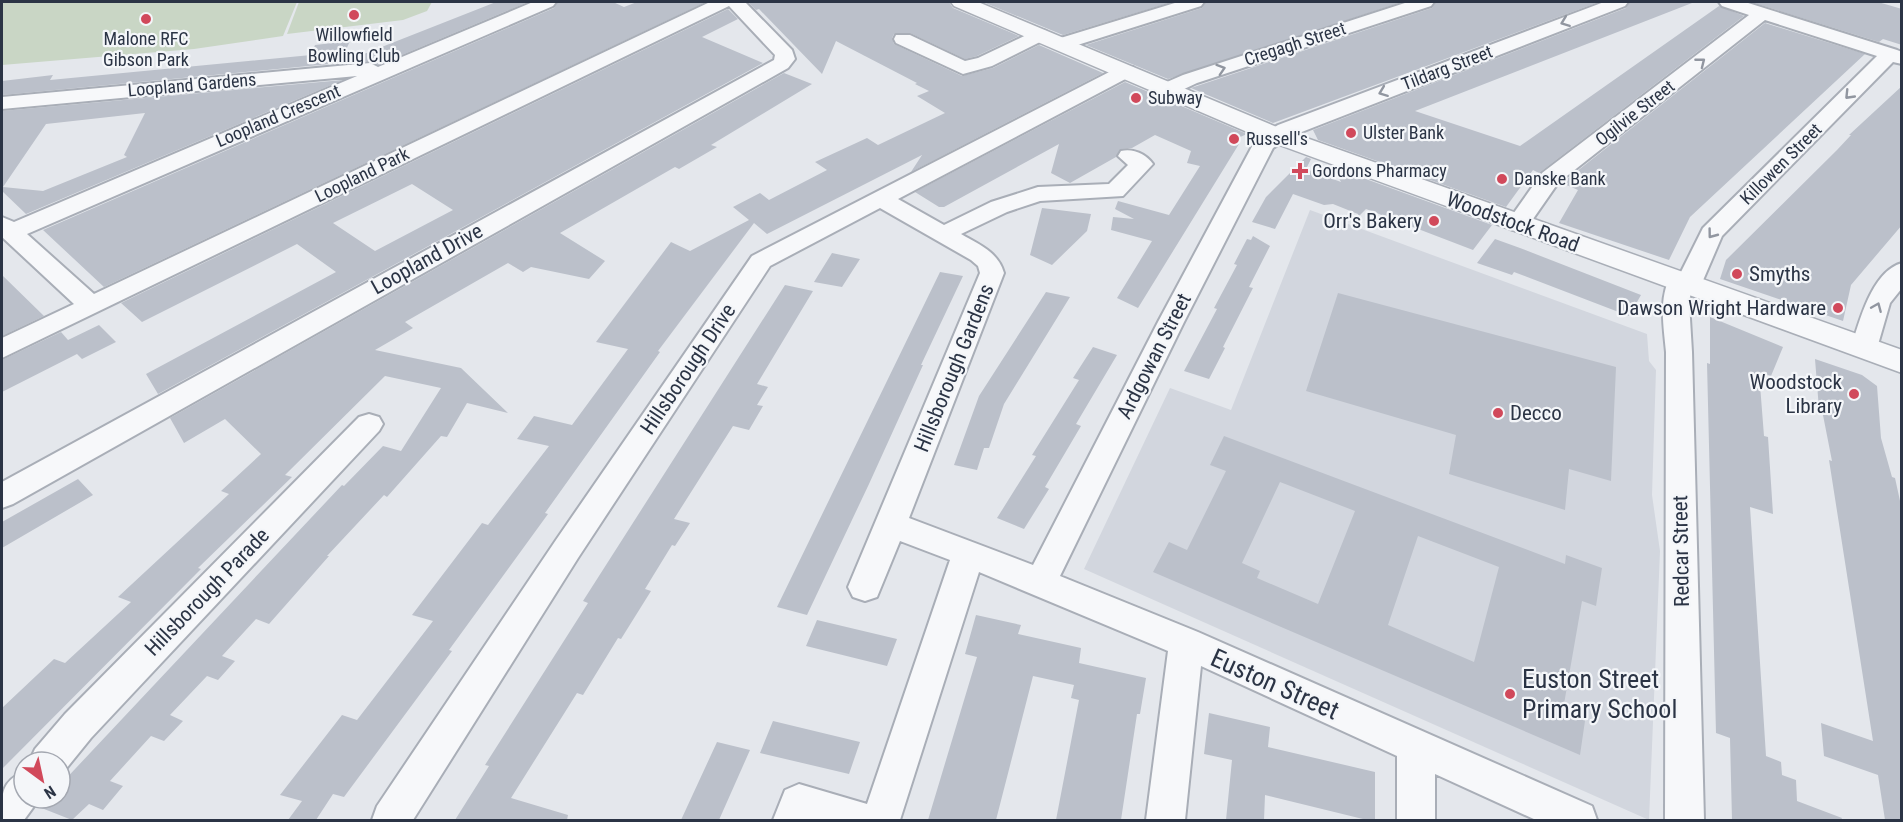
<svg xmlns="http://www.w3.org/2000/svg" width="1903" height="822" viewBox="0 0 1903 822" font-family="'Roboto Condensed',sans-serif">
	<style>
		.built { fill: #d2d6de }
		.green { fill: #c9d6c5 }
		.building { fill: #bbc0ca; fill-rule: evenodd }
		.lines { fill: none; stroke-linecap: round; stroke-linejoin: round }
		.minor-casing { stroke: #a9aeb7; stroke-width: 4 }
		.tertiary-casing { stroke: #a9aeb7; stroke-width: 3 }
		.minor { fill: #f7f8fa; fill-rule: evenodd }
		.tertiary { fill: #f7f8fa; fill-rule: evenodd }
		.oneway { stroke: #9196a0 }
		.poi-dot { fill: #d1495b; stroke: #f4f6f9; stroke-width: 2 }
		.labels { text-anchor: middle; stroke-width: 4.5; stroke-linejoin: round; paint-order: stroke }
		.far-poi-label { font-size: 18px; fill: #2b3445; stroke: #f4f6f9; text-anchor: start }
		.far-street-label { font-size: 18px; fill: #2b3445; stroke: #f4f6f9 }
		.poi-label { font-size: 21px; fill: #2b3445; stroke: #f4f6f9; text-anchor: end }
		.street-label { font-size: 21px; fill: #2b3445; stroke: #f4f6f9 }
		.near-poi-label { font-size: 26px; fill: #2b3445; stroke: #f4f6f9; text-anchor: start }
		.near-street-label { font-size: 26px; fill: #2b3445; stroke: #f4f6f9 }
	</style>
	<rect width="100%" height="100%" fill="#e4e7ec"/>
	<path class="built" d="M1310,210L1647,334L1649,361L1656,370L1652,495L1660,551L1649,820L1084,569L1170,388L1231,410Z"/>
	<path class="green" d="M2,2H297L283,36L194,49L2,65Z
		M299,2H432L427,11L403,20L287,34Z"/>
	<path class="building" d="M496,2H528L378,65L370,61L341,63Z
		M558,2H613L624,7L637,2H706L104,287L43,230L554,8Z
		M748,2H949L953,8L1019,36L977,56L965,59L910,33L894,34L892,38L894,44L962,76L993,68L1039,45L1103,73L911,172L922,155L767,234L754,223L658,351L660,352L545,513L548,514L449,650L452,651L344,797L333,794L316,820H288L302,801L280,795L342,715L357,720L433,621L412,615L482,523L488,525L549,446L517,439L534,416L572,425L628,349L596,342L671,242L690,251L749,220L733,207L760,193L769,200L827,170L815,162L867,138L878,145L945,113L917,96L929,91L915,84L917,83L836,41L822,74L759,9L756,10Z
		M983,2H1172L1063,35Z
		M1206,2H1402L1168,79L1086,45L1202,8Z
		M1436,2H1599L1273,123L1191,88L1432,8Z
		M1630,2L1692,3L1415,111L1520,146L1719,6L1744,16L1539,173L1533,170L1506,207L1318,140L1313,130L1626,8Z
		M1751,2H1878L1902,9V45L1883,39L1879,42Z
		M728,9L738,19L702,37L763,63L158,394L146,374L336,272L297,244L142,322L121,303ZM412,184L453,210L375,251L333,223Z
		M1765,23L1865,54L1690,217L1669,260L1559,223L1578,190L1562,183Z
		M350,41L340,63L2,95V81L53,75L50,80L311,55L315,45Z
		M784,73L812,84L711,145L717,147L679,169L675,167L560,233L605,261L589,279L531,267L523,272L508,263L405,322L413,328L375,350L461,368L508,413L467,403L447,437L441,436L387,497L384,495L327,556H329L269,624L256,619L222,656L235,661L218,680L207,676L170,715L183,721L164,741L151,736L110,781L123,786L103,810L89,804L72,820L39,807L48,798H60V785L342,485L344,486L383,446L401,451L441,388L385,376L285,475L292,477L198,568L201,569L2,769V708L54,659L65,663L131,602L118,597L229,494L221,491L261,454L225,419L184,443L170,418Z
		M343,80L26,214L2,191V111ZM145,113L124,155L127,157L43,191L3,187L46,124Z
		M1125,82L1247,134L1231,141L1239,144L1138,308L1117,298L1152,241L1111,230L1113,217L1134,219L1115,209L1118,201L1169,215L1200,166L1187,163L1191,151L1155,135L1132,148L1121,149L1116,157L1070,183L1051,173L1059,144L944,207H939L915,192Z
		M1902,86V225L1851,285L1843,321L1720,279L1726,260L1837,150L1851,135H1849Z
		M1306,157L1311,159L1306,169L1341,182L1333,167L1492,225L1473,250L1366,209L1359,216L1358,214L1333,204L1324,205L1293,194L1275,229L1252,222L1266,197Z
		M1042,208L1091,214L1087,231L1052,265L1030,255Z
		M1253,236L1270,246L1249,287L1253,288L1223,347L1225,348L1209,379L1184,371L1217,309L1214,308L1237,265L1234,264L1247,239L1251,240Z
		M1495,239L1520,248L1641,295L1629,316L1514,272L1512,275L1477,263Z
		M832,253L860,259L842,287L814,282Z
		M940,272L963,276L921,365H923L869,484L807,615L777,607Z
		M2,275L44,316L2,336Z
		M785,285L813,291L757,384L768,387L757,405L763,406L749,430L733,426L674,519L690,523L675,546L672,545L645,589L651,591L621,639L618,638L583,695L577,693L511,798L568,815L567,820H455L489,766L485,765L588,603L583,601Z
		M1046,292L1070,297L1004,404L989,448H984L977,470L954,465L979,396Z
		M1338,293L1616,367L1611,481L1569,469L1565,510L1449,474L1456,435L1306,391Z
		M1710,317L1783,347L1771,376L1759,372L1764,436L1768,437L1773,514L1750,507L1766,756L1781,762L1782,775L1796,780L1797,801L1842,818L1841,820H1732L1730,738L1716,733L1707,363L1710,364Z
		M99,325L116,342L82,359L77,354L2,392V360L61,332L68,340Z
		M1093,347L1117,355L1076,424L1081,426L1045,487L1049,489L1024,529L997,518L1036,456L1032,455L1079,380L1073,378Z
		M1815,359L1862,375L1877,386L1881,438L1892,477L1895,478L1902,510V820H1885L1878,775L1824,756L1821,723L1873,741L1829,460L1832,461L1822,410L1819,409Z
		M1224,436L1565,564L1566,555L1602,568L1596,606L1582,601L1564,704L1586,714L1580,755L1153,572L1169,542L1187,550L1226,471L1210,465ZM1280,482L1355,511L1318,604L1257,578L1260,571L1242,563ZM1418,536L1499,567L1474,662L1388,625Z
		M78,479L93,495L2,548V522Z
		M976,615L1021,625L1018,634L1081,648L1079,663L1146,678L1140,714H1137L1121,820H1056L1079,700L1071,698L1074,685L1033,676L996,820H928L977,657L965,654Z
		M817,620L897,639L887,666L806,646Z
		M1209,713L1270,727L1268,747L1375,772V820H1367L1265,795L1264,820H1226L1232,760L1204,754Z
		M773,721L860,742L849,774L760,753Z
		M717,742L750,750L719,820H681Z"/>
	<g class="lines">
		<g class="minor-casing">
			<path id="minor" d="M533,2H556L553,6L27,234L94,294L710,2H745L792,50L795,59L788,68L13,504L2,508V482L774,60L775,55L729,6L2,358V338L74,304L2,237V217L14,222L357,76L2,109V97L370,63L378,67Z
				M1178,2H1204L1201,6L1068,48H1054L1051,44L1054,40Z
				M1408,2H1434L1431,6L1197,83C1185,88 1173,97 1160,93L1157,89L1160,85L1183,75Z
				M1604,2H1628L1625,6L1294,135L1273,148L1184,322L1060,576L1198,632L1592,806L1597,820H1536L1435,774V820H1397V756L1201,666L1185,820H1146L1168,651L979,572L900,820H773L785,790L799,784L867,804L950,560L900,541L877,597L865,601L853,597L848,587L980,273L978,266L971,260L880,208L770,266L578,558L413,820H372L377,806L556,540L752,256L1119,67H1133L1136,71L1133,75L898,199L944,225L991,202L1038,187L1109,184L1128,165L1118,156L1121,151C1133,148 1146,154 1153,164L1123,196L1040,201L1007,212L961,234C980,245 998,252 1004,273L909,518L1033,565L1158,322L1256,139L1278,125Z
				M1719,2H1745L1897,50L1902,52V64L1893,62L1722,236L1701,285L1697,291L1691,292L1689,302L1692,352L1704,820H1665L1666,352C1664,329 1658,297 1671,276L1680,274L1703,228L1877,56L1765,20L1558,183L1526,229L1518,231L1510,229L1506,224L1542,173L1749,15L1722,6Z
				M1039,29L1046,31L1048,35L1046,39L992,66L963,74L896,43L894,39L896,35H910L965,61L978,58Z
				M1902,263V288L1890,303L1877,348L1874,354L1864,357L1854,354L1851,348C1859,322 1872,271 1902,263Z
				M369,414L379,417L383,424L379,431L91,738L61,775L60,762H29L35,749L65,714L359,417Z
				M24,771V798H40L24,820H2C2,794 0,783 24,771Z"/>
		</g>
		<g class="tertiary-casing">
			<path id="tertiary" d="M951,2H978L1284,130L1902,350V373L1266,140L954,6Z"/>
		</g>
		<use href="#minor" class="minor"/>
		<use href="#tertiary" class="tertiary"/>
	</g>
	<defs><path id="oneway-chevron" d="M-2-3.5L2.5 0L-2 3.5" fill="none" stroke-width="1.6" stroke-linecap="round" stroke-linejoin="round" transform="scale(1.5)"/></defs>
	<g class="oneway">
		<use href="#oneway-chevron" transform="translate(1565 22) rotate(159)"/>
		<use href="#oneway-chevron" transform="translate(1701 62) rotate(-38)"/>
		<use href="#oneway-chevron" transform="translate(1221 69) rotate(-18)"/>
		<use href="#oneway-chevron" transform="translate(1383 92) rotate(159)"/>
		<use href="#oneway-chevron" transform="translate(1849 95) rotate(134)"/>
		<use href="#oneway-chevron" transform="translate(1712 234) rotate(127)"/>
		<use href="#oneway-chevron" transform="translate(1877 307) rotate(-67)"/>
	</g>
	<g class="poi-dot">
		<circle cx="354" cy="15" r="6"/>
		<circle cx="146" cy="19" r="6"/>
		<circle cx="1136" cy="98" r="6"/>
		<circle cx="1351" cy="133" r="6"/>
		<circle cx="1234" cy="139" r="6"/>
		<path d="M1297 162h6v6h6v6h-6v6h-6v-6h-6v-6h6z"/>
		<circle cx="1502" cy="179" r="6"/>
		<circle cx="1434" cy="221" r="6"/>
		<circle cx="1737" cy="274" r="6"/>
		<circle cx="1838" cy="308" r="6"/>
		<circle cx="1854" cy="394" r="6"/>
		<circle cx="1498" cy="413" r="6"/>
		<circle cx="1510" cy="694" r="6"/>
	</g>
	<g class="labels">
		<g class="far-poi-label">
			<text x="354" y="41" text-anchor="middle">Willowfield<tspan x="354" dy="21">Bowling Club</tspan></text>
			<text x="146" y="45" text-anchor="middle">Malone RFC<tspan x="146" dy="21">Gibson Park</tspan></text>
			<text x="1148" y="104">Subway</text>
			<text x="1363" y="139">Ulster Bank</text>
			<text x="1246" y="145">Russell's</text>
			<text x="1312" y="177">Gordons Pharmacy</text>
			<text x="1514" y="185">Danske Bank</text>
		</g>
		<g class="far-street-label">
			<text transform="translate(1295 44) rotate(-18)" y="6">Cregagh Street</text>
			<text transform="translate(1447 68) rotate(-21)" y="6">Tildarg Street</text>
			<text transform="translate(192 85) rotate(-5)" y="6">Loopland Gardens</text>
			<text transform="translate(1635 113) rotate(-38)" y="6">Ogilvie Street</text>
			<text transform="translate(278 116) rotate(-23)" y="6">Loopland Crescent</text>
			<text transform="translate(1781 164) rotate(-45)" y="6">Killowen Street</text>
			<text transform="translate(362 175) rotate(-26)" y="6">Loopland Park</text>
		</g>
		<g class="poi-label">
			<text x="1422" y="228">Orr's Bakery</text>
			<text x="1749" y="281" text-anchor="start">Smyths</text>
			<text x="1826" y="315">Dawson Wright Hardware</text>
			<text x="1842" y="389">Woodstock<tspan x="1842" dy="24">Library</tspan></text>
			<text x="1510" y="420" text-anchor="start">Decco</text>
		</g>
		<g class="street-label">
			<text transform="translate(1513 222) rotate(20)" y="7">Woodstock Road</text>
			<text transform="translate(427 259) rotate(-29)" y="7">Loopland Drive</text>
			<text transform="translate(1154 356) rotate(-63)" y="7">Ardgowan Street</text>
			<text transform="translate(954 368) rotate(-68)" y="7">Hillsborough Gardens</text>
			<text transform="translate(688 369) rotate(-56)" y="7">Hillsborough Drive</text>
			<text transform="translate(1681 551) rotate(-91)" y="7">Redcar Street</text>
			<text transform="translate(207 592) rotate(-46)" y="7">Hillsborough Parade</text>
		</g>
		<g class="near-poi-label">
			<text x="1522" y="688">Euston Street<tspan x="1522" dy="30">Primary School</tspan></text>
		</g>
		<g class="near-street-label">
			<text transform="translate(1275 684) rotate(24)" y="9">Euston Street</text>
		</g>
	</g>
	<rect width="1903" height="822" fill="none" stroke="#2b3445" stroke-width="6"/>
	<g transform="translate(42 780) rotate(147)"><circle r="28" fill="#f4f6f9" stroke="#a4a8b1" stroke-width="1.5"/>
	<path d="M0-4.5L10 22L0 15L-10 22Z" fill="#d1495b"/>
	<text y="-9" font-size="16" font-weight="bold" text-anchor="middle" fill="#2b3445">N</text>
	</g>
</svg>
